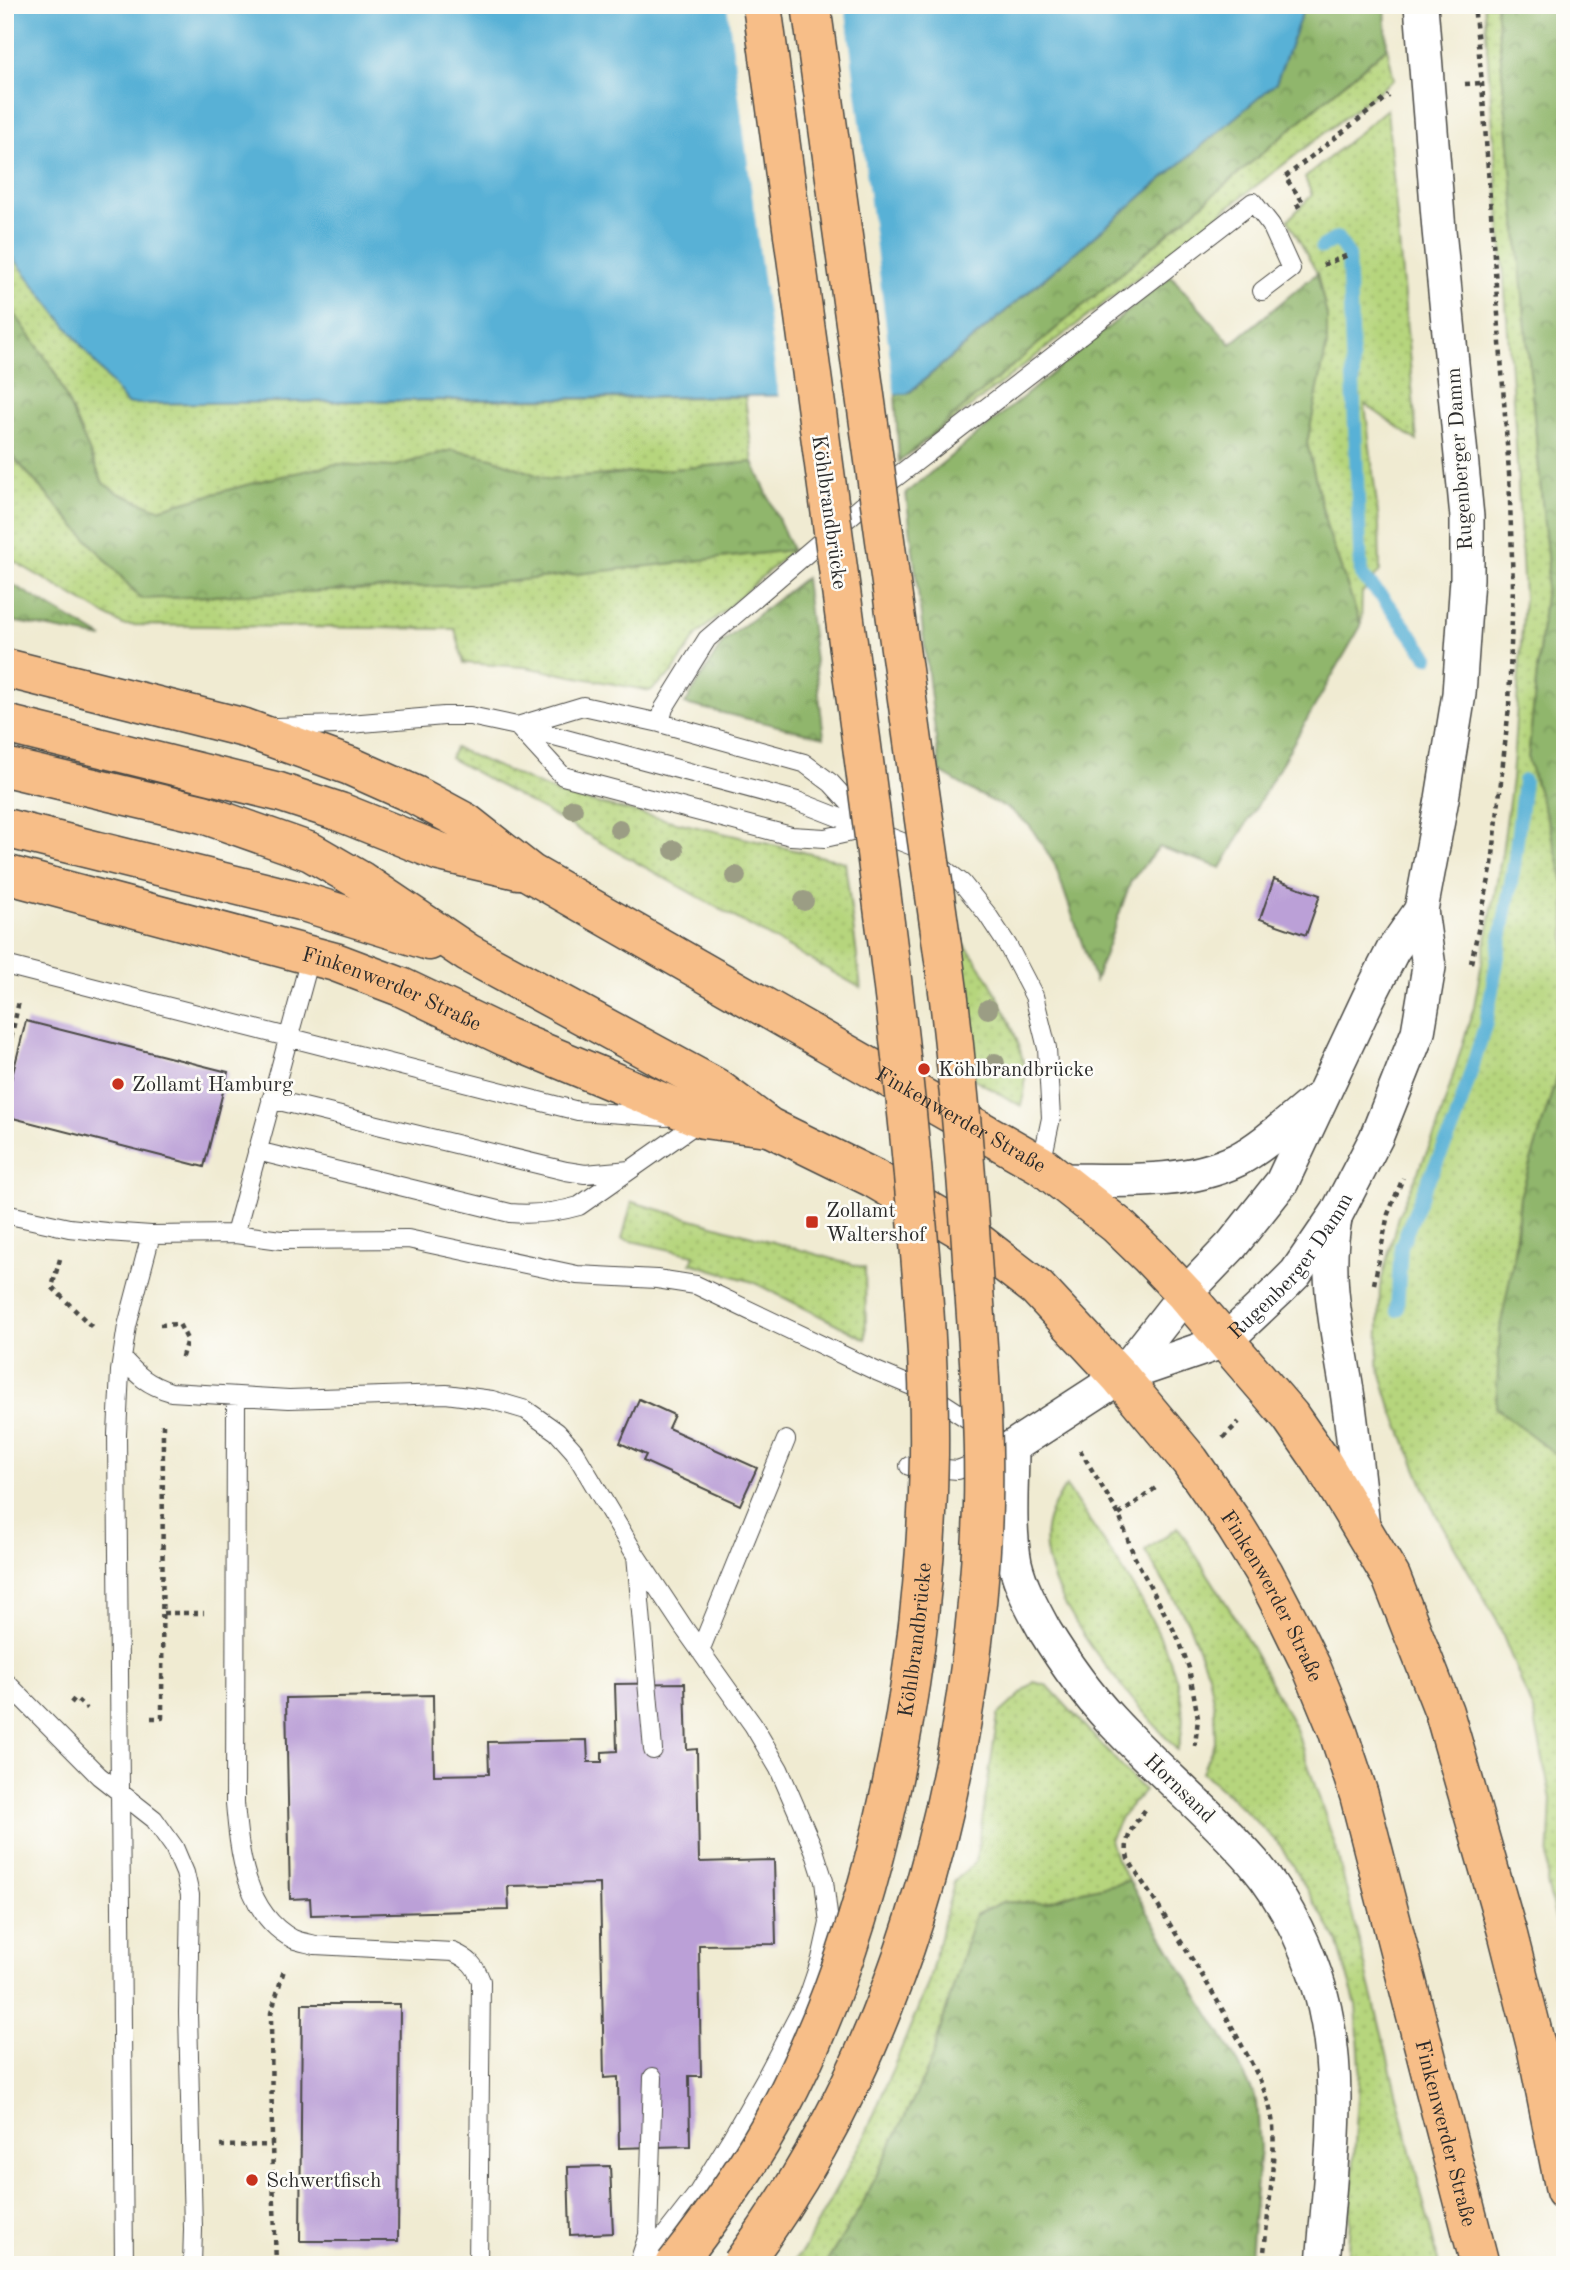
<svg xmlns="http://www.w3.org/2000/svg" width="1570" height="2270" viewBox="0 0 1570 2270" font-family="'Old Standard TT',serif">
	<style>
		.grass { fill: url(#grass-dots); stroke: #708054; stroke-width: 2 }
		.forest { fill: url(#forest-crowns); stroke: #5e704c; stroke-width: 2 }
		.water { fill: #59b1d6; stroke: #426e80; stroke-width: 2 }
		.pier { fill: #f0ebd2 }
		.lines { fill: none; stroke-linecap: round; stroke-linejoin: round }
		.stream { stroke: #59b1d6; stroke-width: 14 }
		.building { fill: #bba0d7 }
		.lane-casing { stroke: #494844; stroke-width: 20 }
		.street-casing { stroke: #494844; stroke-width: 36 }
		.primary-casing { stroke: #494844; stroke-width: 41 }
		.path { stroke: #494844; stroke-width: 4.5; stroke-dasharray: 5 5; stroke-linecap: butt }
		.lane { stroke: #fff; stroke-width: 18 }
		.street { stroke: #fff; stroke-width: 33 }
		.primary { stroke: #f7be88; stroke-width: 38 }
		.primary-bridge-casing { stroke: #494844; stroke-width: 41; stroke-linecap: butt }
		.primary-bridge { stroke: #f7be88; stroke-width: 38 }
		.tree { fill: #9b9d84 }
		.poi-dot { fill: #c8321e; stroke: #fdfcf7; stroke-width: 2.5 }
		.labels { text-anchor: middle; stroke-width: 5; stroke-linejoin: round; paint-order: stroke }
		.street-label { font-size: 21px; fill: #2b2b2b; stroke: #fdfcf7 }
		.poi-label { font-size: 21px; fill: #2b2b2b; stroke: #fdfcf7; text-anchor: start }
	</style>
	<defs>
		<pattern id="grass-dots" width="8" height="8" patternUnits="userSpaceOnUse" patternTransform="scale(1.75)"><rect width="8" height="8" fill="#b6d57d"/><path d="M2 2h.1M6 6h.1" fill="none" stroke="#9db76c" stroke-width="1.8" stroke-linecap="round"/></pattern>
		<pattern id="forest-crowns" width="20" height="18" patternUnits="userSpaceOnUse" patternTransform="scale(1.75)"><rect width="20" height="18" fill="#90b66c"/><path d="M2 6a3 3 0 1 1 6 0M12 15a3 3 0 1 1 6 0" fill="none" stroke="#769459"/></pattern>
	</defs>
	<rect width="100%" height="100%" fill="#fdfcf7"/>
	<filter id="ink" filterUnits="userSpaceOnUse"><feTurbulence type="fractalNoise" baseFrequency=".0143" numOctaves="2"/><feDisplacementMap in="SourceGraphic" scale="14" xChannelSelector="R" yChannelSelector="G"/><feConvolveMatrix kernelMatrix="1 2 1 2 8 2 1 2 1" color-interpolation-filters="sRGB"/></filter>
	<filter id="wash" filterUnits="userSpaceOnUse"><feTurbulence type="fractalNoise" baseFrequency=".00686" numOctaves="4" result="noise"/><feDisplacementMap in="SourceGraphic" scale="28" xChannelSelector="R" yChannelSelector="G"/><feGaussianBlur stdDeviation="1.57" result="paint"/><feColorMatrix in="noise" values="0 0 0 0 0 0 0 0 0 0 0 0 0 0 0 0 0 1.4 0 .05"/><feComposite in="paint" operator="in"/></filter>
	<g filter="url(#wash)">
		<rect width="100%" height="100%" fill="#f0ebd2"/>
		<path class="grass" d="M1484,5H1496L1548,566L1528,759L1550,828L1565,886V1050L1520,1197L1496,1407L1565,1461V1956L1547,1884L1551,1799L1534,1714L1497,1621L1432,1507L1390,1404L1378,1364L1380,1286L1398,1216L1436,1132L1474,1006L1502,853L1512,779L1524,598L1515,427Z
			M1387,47L1394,79L899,462Z
			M1387,109L1417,441L1365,404L1379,523L1380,571L1362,593L1361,626L1327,528L1307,443L1327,344V316L1317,273L1288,220L1312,195L1305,178Z
			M5,247L127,404L745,397L753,462L549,480L492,458L452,450L392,467L336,464L265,480L158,509L118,493L103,484L54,370L5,300Z
			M5,448L141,599L486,584L792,550L697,635L672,673L650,691L525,667L464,663L455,629L123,625L5,556Z
			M455,748L562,795L845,862L861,988L450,758Z
			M943,927C952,935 964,943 971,953C993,983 1027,1046 1025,1084C1025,1091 1023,1098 1021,1106L962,1072Z
			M632,1202L865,1268L866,1339L753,1282L691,1263L694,1255L622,1239Z
			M1066,1486C1105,1546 1208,1676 1177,1750C1134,1701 1036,1598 1046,1529C1048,1513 1057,1499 1066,1486Z
			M1178,1527L1233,1614L1296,1729L1336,1848L1439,2265H1347L1360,2066L1356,2005L1337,1940L1280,1845L1231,1797L1202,1772L1215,1741L1214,1706L1208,1674L1188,1622L1145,1551Z
			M1034,1682L1048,1686L1144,1791L1121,1817L1110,1840L1116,1859L1129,1881L1078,1892L1045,1903L1002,1902L975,1915L929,2067L863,2203L825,2265H791L803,2250L865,2136L928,1984L954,1882L976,1861L998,1715Z"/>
		<path class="forest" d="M1305,5H1385L1387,47L899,462L895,393L908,394L1276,83Z
			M1496,5H1565V886L1550,828L1528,759L1548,566Z
			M1317,273L1327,316V344L1307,443L1327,528L1361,626L1221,868L1159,847L1131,881L1095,981L1055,865L1030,826L1009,809L978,794L940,772L906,493L1171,276L1231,344Z
			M5,300L54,370L103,483L118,493L158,509L265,480L336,464L392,467L452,450L492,458L549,480L753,462L792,550L486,584L141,599L5,448Z
			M805,578L824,737L685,704L723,642Z
			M5,580L103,638L5,620Z
			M1565,1050V1461L1496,1408L1500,1329L1516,1247L1520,1197Z
			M1129,1881L1235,2057L1257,2101L1260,2148L1249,2265H825L863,2203L929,2067L975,1915L1002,1902L1045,1903L1078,1892Z"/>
		<path class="water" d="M5,5H1305L1276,83L907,394L127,404L5,247Z"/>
		<path class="pier" d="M727,5H845L895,397L779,399Z"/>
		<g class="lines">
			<path class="stream" d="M1322,247L1337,238L1348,255L1361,575L1383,598L1428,657
				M1397,1310L1401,1246L1425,1187L1454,1126L1486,1023L1514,866L1524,781"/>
		</g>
		<g id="blocks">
			<path class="building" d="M1274,879L1320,895L1306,935L1260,919Z
				M26,1021L228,1072L204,1167L5,1116V1104Z
				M639,1399L674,1415L668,1428L757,1468L740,1505L643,1461L646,1455L620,1443Z
				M685,1683L687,1750L697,1749L699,1862L774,1860L776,1944L699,1945L701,2076H689L690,2146L619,2148L618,2077L604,2078L600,1884L508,1886L509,1910L311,1915L310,1898L290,1899L286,1698L433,1695L434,1775L489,1774L488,1742L587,1740L588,1762H602V1752L617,1751L615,1684Z
				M302,2004H400L398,2241H300Z
				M610,2166L613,2233L570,2235L568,2167Z"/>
		</g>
	</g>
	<g filter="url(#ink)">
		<use href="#blocks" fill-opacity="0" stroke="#494844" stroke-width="2"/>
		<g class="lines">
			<g class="lane-casing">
				<path id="lane" d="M660,723L664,708L707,639L895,478L1253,202L1271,225L1291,269L1262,291
					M517,726L583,706L660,723L804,763L831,783L852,806L862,823
					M276,727L338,725L444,716H470L517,726L797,801L915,847L962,883L987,914L1008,946L1034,996L1047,1048L1051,1118L1041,1165
					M518,727L563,776L791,836L825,838L865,829
					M5,965L578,1111L666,1117
					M271,1099L566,1171L585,1174L630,1170
					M257,1151L510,1213C534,1215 555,1213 579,1206L703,1119
					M5,1214L69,1228L107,1232L151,1235L235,1234L281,1240L408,1239L577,1275L657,1279L696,1285L876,1371L926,1392L983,1429
					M235,1234L311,955
					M122,1358C138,1376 148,1385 171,1392L289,1399L446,1394L492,1400L526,1410L557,1432L574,1451L635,1554L684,1628L753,1725L779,1769L814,1850L824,1881L829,1923L821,1959L808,1997L765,2079L732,2137L697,2194L642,2265
					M236,1398L235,1803C239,1851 245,1914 293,1939C300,1942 308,1943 315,1945L453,1952C469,1959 475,1965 481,1981L478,2265
					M909,1466L958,1470L986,1458
					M636,1555L653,1750
					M700,1651L786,1440
					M5,1681L99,1776L154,1819L174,1847L185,1873L190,1895L188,2013L193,2229L192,2265
					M124,2265L117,1434L120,1371L127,1326L151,1235
					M638,2265L648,2235L653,2077"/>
			</g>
			<g class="street-casing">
				<g id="street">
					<path d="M1060,1180C1118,1180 1184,1186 1237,1160C1264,1146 1291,1120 1315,1101"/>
					<path d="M1335,1219C1324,1275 1337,1328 1346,1384C1353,1432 1358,1480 1363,1528"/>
					<path d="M1120,1377L1185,1294L1232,1245L1282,1182L1369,997L1393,950L1421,910"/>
					<path id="s1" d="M1323,2265C1330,2169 1347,2070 1316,1977C1302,1936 1281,1895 1253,1862C1209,1811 1156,1769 1111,1720C1086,1693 1064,1662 1045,1631C1033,1609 1021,1588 1015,1563C1008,1526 1012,1485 1012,1447L1120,1377L1225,1341L1277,1292L1296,1273L1337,1213L1376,1138L1418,1032L1429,967L1421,910L1442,799L1459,694L1467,579V517L1439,230L1421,5"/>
				</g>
			</g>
			<g class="primary-casing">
				<g id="primary">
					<path id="s2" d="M5,668L245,728L350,766L415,795L465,822L530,873L1041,1165L1117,1225L1148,1255L1185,1294L1290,1416L1322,1462L1391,1577L1444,1712L1508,1935L1536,2046L1565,2191"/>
					<path d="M5,724L279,792L340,812L440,852L518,870"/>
					<path id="s3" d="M5,767L203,814L311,852L361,881L468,953L715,1087L769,1127L873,1178L962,1230L1037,1288L1120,1377L1190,1461L1235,1526L1264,1573L1288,1619L1311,1666L1337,1729L1359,1795L1480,2265"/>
					<path d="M5,828L300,901L429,941"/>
					<path id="s4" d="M5,874L335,962L401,987L506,1037L703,1119L767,1127"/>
				</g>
			</g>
			<path class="path" d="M1465,84L1482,83
				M1296,207L1303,202L1285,177L1389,96
				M1323,265L1348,255
				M1471,963L1492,865L1509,707L1513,585L1509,473L1482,83L1474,5
				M8,1056L17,1058
				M5,1067L19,1001
				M60,1259L52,1287L93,1328H95
				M1374,1284L1388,1214L1403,1178
				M160,1325L179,1324L187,1339L181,1360
				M1223,1438L1239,1422
				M1080,1450L1119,1515L1134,1556L1179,1640L1189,1668L1198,1718L1195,1746
				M1119,1515L1157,1487
				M163,1613H204
				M71,1703L75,1698L87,1709
				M151,1718H162L163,1423
				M1145,1810C1133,1826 1123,1838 1128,1859C1166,1920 1207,1978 1240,2042C1254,2068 1270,2095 1273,2126C1276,2167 1266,2222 1263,2265
				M220,2146L272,2145
				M5,2262L34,2261L41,2265
				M276,2265L272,2145L271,2013L284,1970"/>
			<use href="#lane" class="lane"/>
			<use href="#street" class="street"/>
			<use href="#primary" class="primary"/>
			<g class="primary-bridge-casing">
				<g id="primary-bridge">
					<path id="s5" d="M675,2265C713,2216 750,2165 779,2110C879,1922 926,1666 929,1455C930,1369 923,1283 915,1198C902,1047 882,897 862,746C828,499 795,252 762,5"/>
					<path d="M741,2265C897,2056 969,1791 982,1533C986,1452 980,1370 974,1289C968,1192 960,1095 949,999C939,918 926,837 915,756C880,506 846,256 811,5"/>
				</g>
			</g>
			<use href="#primary-bridge" class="primary-bridge"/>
		</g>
		<g class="tree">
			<circle cx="573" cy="809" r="10"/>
			<circle cx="619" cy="829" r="10"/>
			<circle cx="674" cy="850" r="10"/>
			<circle cx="736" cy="876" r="10"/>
			<circle cx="804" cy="901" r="10"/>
			<circle cx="988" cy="1009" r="10"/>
			<circle cx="995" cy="1063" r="10"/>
		</g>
	</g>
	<g class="poi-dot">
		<circle cx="924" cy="1069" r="7"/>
		<circle cx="118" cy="1084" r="7"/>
		<rect x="805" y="1215" width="14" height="14" rx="3.5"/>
		<circle cx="252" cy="2180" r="7"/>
	</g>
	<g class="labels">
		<g class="street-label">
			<text transform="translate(1459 459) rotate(-94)" y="7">Rugenberger Damm</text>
			<text transform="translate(830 512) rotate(82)" y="7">Köhlbrandbrücke</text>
			<text dy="7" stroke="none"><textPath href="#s4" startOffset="404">Finkenwerder Straße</textPath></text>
			<text dy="7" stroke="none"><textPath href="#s2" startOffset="1066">Finkenwerder Straße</textPath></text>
			<text dy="7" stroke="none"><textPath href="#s1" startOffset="1265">Rugenberger Damm</textPath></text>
			<text dy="7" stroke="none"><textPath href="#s3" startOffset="1556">Finkenwerder Straße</textPath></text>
			<text dy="7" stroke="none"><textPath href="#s5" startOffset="679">Köhlbrandbrücke</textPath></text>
			<text transform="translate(1180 1788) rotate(44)" y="7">Hornsand</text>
			<text dy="7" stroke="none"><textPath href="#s3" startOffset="2123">Finkenwerder Straße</textPath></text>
		</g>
		<g class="poi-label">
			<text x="938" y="1076">Köhlbrandbrücke</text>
			<text x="132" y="1091">Zollamt Hamburg</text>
			<text x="826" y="1217">Zollamt<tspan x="826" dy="24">Waltershof</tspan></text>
			<text x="266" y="2187">Schwertfisch</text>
		</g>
	</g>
	<rect width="1570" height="2270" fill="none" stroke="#fdfcf7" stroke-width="28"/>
</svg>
